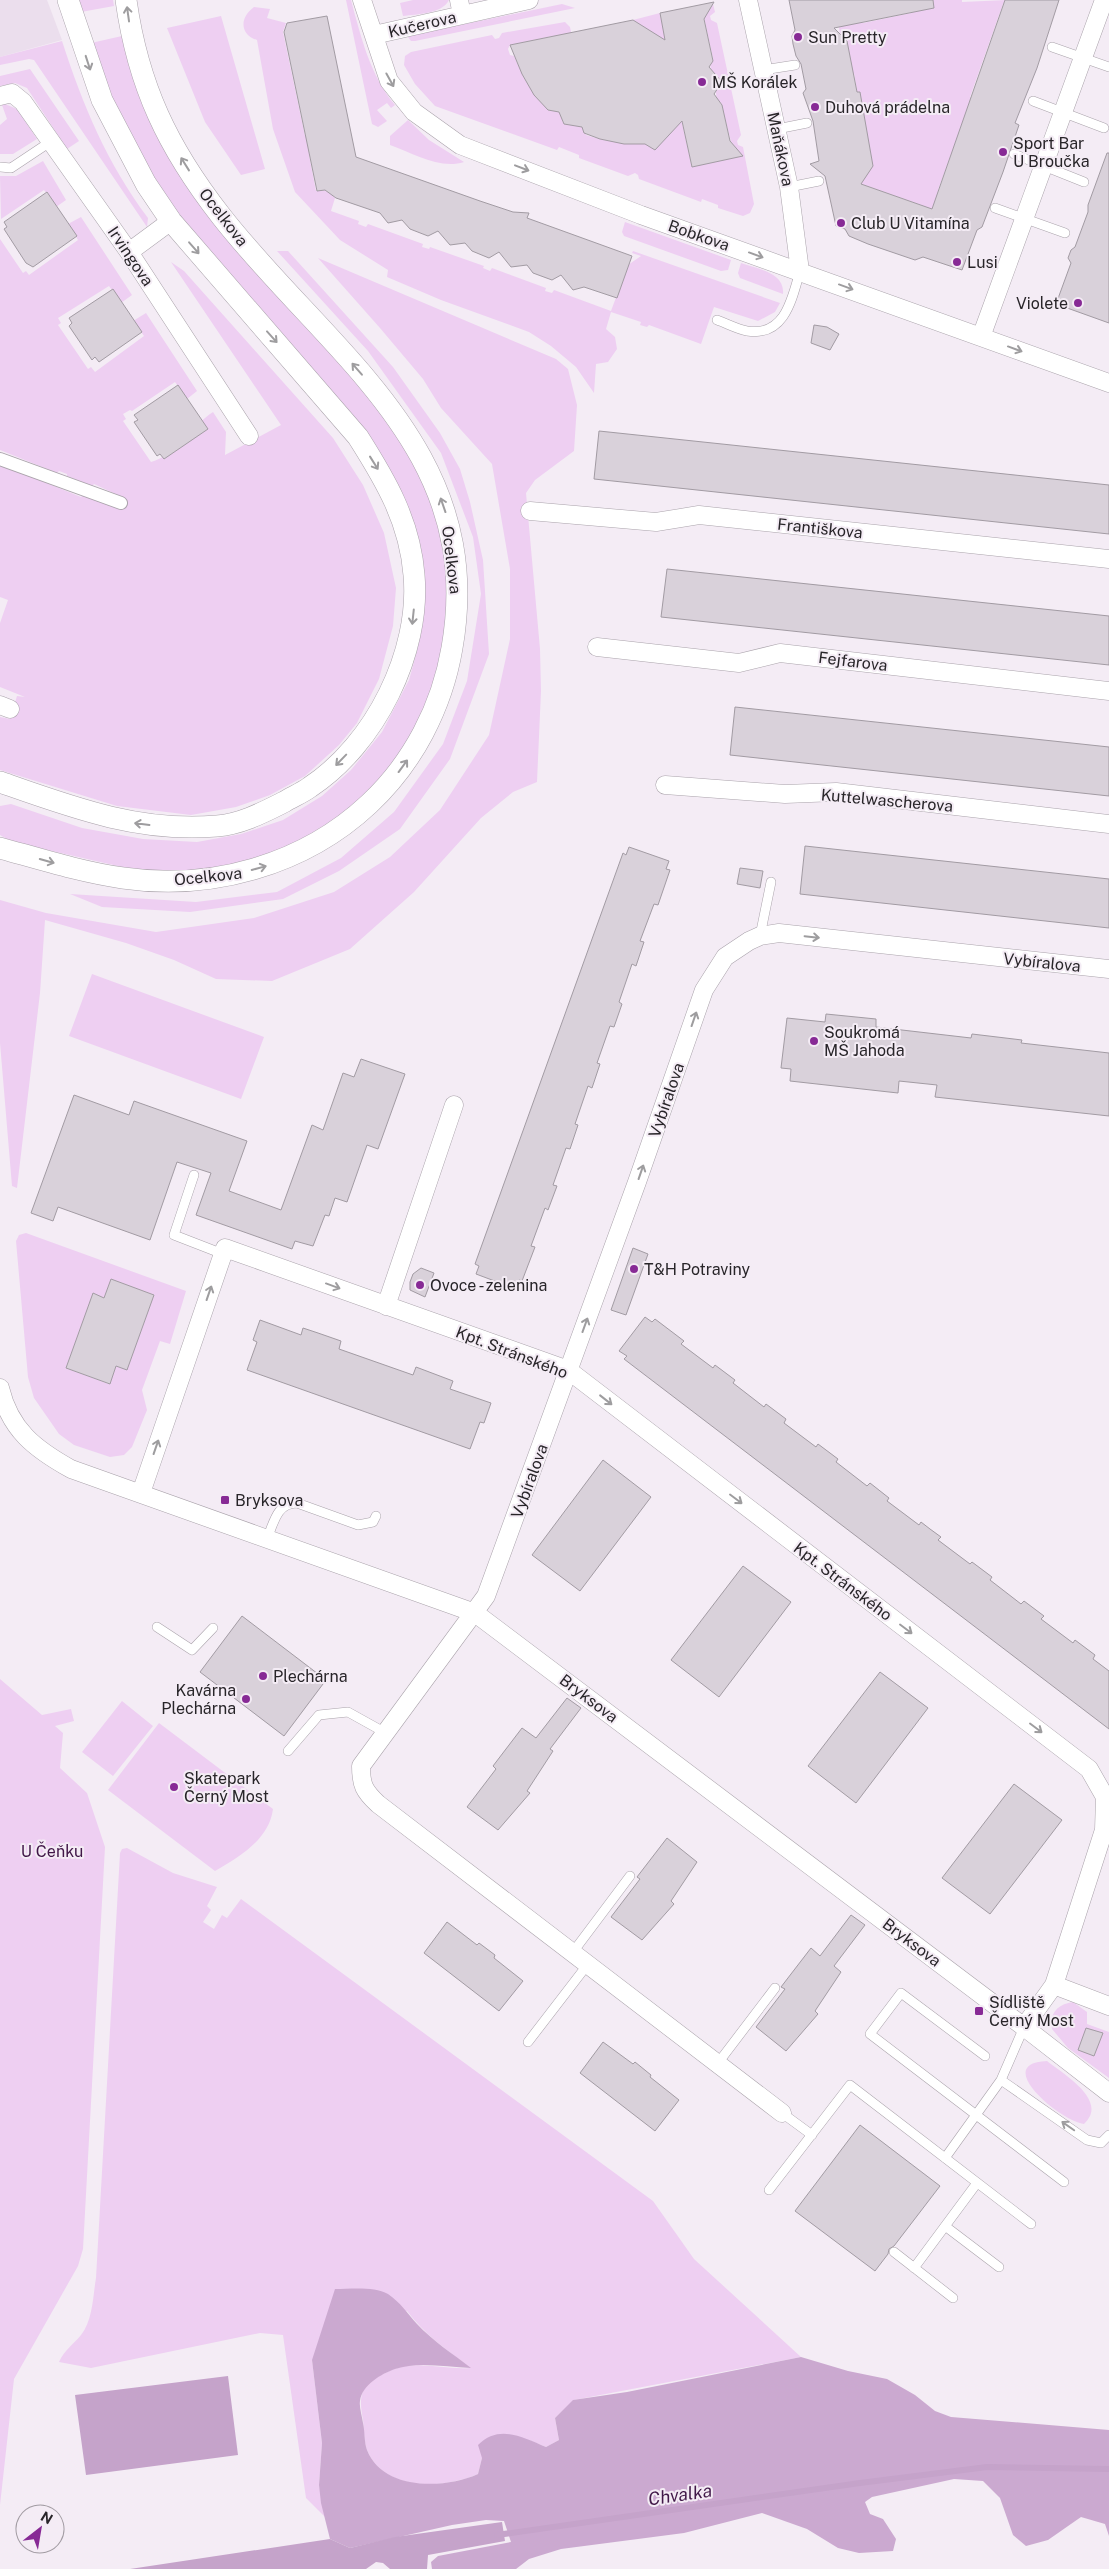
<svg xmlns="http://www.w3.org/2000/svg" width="1109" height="2569" viewBox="0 0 1109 2569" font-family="'Public Sans',sans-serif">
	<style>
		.built { fill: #ebdeed }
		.green { fill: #eecff2; fill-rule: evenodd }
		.forest { fill: #cba9d0 }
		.water { fill: #c5a3ca }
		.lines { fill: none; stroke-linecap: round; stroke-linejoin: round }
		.stream { stroke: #c5a3ca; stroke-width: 6 }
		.building { fill: #d9d1da; stroke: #a29ba3 }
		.service-casing { stroke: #aaa3ab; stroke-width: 10 }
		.pedestrian-casing { stroke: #aaa3ab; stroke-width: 14 }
		.minor-casing { stroke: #aaa3ab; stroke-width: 19 }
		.tertiary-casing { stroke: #aaa3ab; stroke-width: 22 }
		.service { stroke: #fff; stroke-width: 9 }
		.pedestrian { stroke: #fff; stroke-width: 12 }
		.minor { stroke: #fff; stroke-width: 18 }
		.tertiary { stroke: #fff; stroke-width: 21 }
		.oneway { stroke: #9e9d9f }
		.poi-dot { fill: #872a95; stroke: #f4ecf5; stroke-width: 2 }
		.labels { text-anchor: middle; stroke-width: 4; stroke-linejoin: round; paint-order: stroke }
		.street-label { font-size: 16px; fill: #282529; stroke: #f4ecf5 }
		.poi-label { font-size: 16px; fill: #282529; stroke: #f4ecf5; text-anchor: start }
		.park-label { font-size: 16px; fill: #411748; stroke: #f4ecf5 }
		.water-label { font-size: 18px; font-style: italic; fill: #421949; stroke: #f4ecf5 }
	</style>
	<rect width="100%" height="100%" fill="#f4ecf5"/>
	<path class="built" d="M0,0H47L62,40L0,57Z"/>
	<path class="green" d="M78,0H113L114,6L81,12Z
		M346,0H351C361,37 370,75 395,105L391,108L387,103L377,110L387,121L378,127L372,124Z
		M413,0H449C442,14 417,14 403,16L400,3Z
		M909,0H962V2L1007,0L1003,4L970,97L972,98L938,190L936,215L923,209L921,205L861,184L857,92L854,73H851L846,39L840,34L838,21H862L863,23L911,13Z
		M562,4L575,8L415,41H411L407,36Z
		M713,4L715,12L710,16L711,20L717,23L741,135L737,141L738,145L743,147L754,204L750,213L743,216L718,208V205L702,199L701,202L639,179L638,175L635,173L628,176L579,158V155L559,147L557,150L435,106L415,84L404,65L405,56L411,52L492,35L495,39L499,38L502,33L565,22L570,27L573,42L556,46L553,36L510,45L508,49L510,55L514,56L524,78L537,98L564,115L562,121L565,124L584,127L586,135C607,142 626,144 648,143L679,110L692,167L735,157L721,103L717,100L715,88L720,81L716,76L712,77L710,64L713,59L704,17Z
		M254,7L270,9L267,18L286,23L283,32L305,136H310L309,155L316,191L328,190L335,198L331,211L359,221L358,224L366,227L368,224L423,244L422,247L429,249L430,247L484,266L483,268L490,271L492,268L546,288L545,291L552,293L554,290L611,311L628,265L641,256L632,253L633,251L780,303L775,312L758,321L714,307L701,344L649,325L647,327L640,325L641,322L611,312L606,329L615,337L617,349L608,362L596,364L594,393L576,367L551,346L529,332L441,300L387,277L388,270L340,240L295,192L273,129L257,40C239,34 240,17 254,7Z
		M660,13L672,71L633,20Z
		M221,16L265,169L241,175L205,122L167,28Z
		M122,36L146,110L402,435L436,505L453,600L429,705L396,761L364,801L273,857L203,870L140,871L12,842L0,835V806L11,804L82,828L143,839L197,842L241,834L283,820L322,796L351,770L382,732L409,680L417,651L421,601L413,524L159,196L101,80L91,43Z
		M62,41C83,106 107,163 148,218L147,227L34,60L29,59L0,65V57Z
		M30,69L79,141L67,149L27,88L15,83L0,86V76Z
		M5,104L17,109L37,139L13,154H0V125L7,119L2,105Z
		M408,120L429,140L464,162C440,170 413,153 390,145V136Z
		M43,161L66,200L56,207L44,190L1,219L0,176H16Z
		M81,217L132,295L121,303L109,286L58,318L61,323L58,325L88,369L91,367L95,372L144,336L133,321L146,313L197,391L187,399L175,382L132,411L130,410L123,414L126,419L123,421L151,462C176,455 191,426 213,412L226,432L225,455L281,425L171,262L184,271L333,438L363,485L384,533L396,588L393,626L379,679L357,723L339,745L305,776L270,795L236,807L191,815L117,806L0,770V717L10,719L17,696L25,697L0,687V623L8,600L0,597V464L81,497L83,495L122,497L94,484L92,486L67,476V474L59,471L57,473L0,450V239L23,273L26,271L29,275L78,240L68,224Z
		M625,222L731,260L728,270L721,271L624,236L622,232Z
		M277,251H288L393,367L440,433L460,469L470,502L483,560L489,654L450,759L400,829L339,871L283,899L190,912L102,907L70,894L196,902L277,892L341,858L394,812L443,744L467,681L481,594L473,537L441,453L368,351Z
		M318,258L556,359L568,369L577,405L574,451L535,480L526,493L540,649L541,691L537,782L513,792L481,818L414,892L350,949L272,981L216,979L174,960L126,943L45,920L40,993L17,1188L12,1186L0,1043V900L46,913L156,932L254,918L334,892L390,857L440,810L489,735L510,639V569L492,464L441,408L423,379L380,328Z
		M741,263C757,269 785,272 783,294L740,278L738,273Z
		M92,974L264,1037L241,1099L69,1036Z
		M26,1233L186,1291L170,1344L160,1341L142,1390L147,1410L132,1447L124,1455L110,1457L74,1445L59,1434L34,1398L28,1377L16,1241L19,1235ZM111,1279L154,1295L127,1369L116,1366L109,1384L66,1368L93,1294L104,1298Z
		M0,1679L42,1715L71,1709L74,1721L55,1726L63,1733L60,1768L87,1793L105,1847L83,2249L78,2266L14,2379L0,2505Z
		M122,1701L153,1726L113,1776L82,1752Z
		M159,1723L273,1809C269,1840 239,1857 215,1871L108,1790Z
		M127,1848L173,1873L217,1887L207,1906L211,1910L203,1922L214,1929L222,1915L227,1918L241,1899L653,2201L694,2259L801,2357L574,2400L555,2418L559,2440L546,2447L529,2440L482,2458L478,2474C444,2489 384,2492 367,2450C364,2442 364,2429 363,2420C361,2408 358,2394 368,2384C373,2378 387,2372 394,2369C419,2360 445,2370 470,2368C447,2350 424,2334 407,2311L312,2360L322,2443L319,2485L325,2517L306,2498L283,2335L260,2333L91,2368L59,2362C65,2349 73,2345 81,2335C93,2320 93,2295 96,2278L120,1853L122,1849Z
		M1073,2002L1087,2012V2024L1109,2032V2078L1068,2048L1052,2029C1049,2013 1058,2004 1073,2002Z
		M1047,2061C1065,2075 1109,2101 1084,2124C1062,2122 990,2063 1047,2061Z"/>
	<path class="forest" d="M335,2289C350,2289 374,2286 388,2294C400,2302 408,2314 417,2324C433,2341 453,2354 471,2368C446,2367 418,2361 395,2369C381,2374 362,2385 360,2401C359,2407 362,2416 363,2423C365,2431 364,2442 367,2450C383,2491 445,2489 478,2474L482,2458L478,2445C499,2424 522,2437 546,2447L559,2440L555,2418L573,2400L627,2392L801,2357L848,2371L887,2379L915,2395L935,2411L951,2417L1109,2430V2536L1105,2524L1081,2517L1048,2540L1026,2546L1013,2535L1000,2498L983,2481L954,2479L872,2497L865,2502L870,2514L883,2519L896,2539L893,2551L859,2553L838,2548L807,2529L762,2513L684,2533L561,2549L529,2559L516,2569H432L431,2562L438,2556L511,2542L504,2521L486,2520L452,2525L350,2548L330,2539L321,2503L319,2485L322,2443L312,2360Z"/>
	<path class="water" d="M228,2376L238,2455L86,2475L75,2395Z
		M502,2522L505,2541L428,2555L427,2569H390L383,2563L376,2562L366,2569H130L330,2539L350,2548L395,2537Z"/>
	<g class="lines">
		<path class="stream" d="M497,2535L860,2483L987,2467L1109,2469"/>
	</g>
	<path class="building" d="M789,0H933L934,8L834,28L847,41L857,92H860L873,166L861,184L932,209L1005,0H1059L1037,68L1015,123L1019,125L1003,172L982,227L977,230L962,270L923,257L915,260L868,244L849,236L845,229L836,226L825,176L810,164L819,161L813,121L803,93L806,89L801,64L796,56L793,44L792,36L795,30Z
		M714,2L704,19L713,61L709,67L722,82L714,94L722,105L730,141L743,156L692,167L682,121L655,150L645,144H624L600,139L584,133L582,127L564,124L559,112L548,110L534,95L522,74L510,45L633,20L665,40L660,13Z
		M327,16L356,157L480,201L513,212L529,213L527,218L632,256L617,298L584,287L573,290L561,275L552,280L533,273L527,265L511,267L499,252L489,258L472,251L465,243L450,245L438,231L428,236L410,229L402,220L388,223L380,213L336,198L325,190L317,191L284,32L287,23Z
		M1107,153H1109V323L1056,304L1071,263L1068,258L1071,250L1075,247L1088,212V205Z
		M47,192L77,236L33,267L26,263L4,229L7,227L4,222Z
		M113,289L142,332L99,362L95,357L92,360L69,326L72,323L69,318Z
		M814,325L827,327L839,334L830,350L811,343Z
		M178,385L208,429L164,459L160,454L157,456L134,422L138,420L134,415Z
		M599,431L1109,485V534L594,479Z
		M667,569L1109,616V665L661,617Z
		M735,707L1109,747V796L730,755Z
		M805,846L1109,879V928L800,894Z
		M629,847L669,861L666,869L670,870L658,905L654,904L640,941L644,942L636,966L632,964L619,1002L622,1004L614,1027L610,1026L597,1063L600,1064L592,1088L588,1086L575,1124L578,1125L570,1149L566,1148L553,1185L557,1186L548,1210L545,1208L531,1246L535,1247L522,1281L519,1280L516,1289L476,1274L479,1266L475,1264L623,853L626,855Z
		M740,868L763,871L760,888L737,884Z
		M826,1014L876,1019V1027L971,1038L972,1034L1022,1040L1021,1043L1109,1053V1116L935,1097L937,1085L899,1081L898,1093L790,1081L791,1069L781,1068L787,1018L825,1022Z
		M361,1059L405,1074L378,1149L367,1145L347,1202L335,1198L329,1216L325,1215L313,1246L295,1241L292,1249L196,1215L211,1173L177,1162L150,1240L58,1207L53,1221L31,1213L74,1095L129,1115L134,1101L247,1141L229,1191L281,1210L312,1125L323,1130L343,1073L354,1077Z
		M633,1248L648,1254L626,1315L611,1310Z
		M421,1268L434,1273L425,1297L410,1290V1282L413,1274Z
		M111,1279L154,1295L127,1370L116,1366L110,1384L66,1368L93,1293L104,1298Z
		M645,1317L652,1322L655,1319L684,1341L681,1344L713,1368L715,1365L735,1380L733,1383L764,1407L766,1404L786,1419L784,1423L816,1447L818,1444L838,1459L836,1462L867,1486L870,1483L889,1498L887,1501L919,1525L921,1522L930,1529L941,1537L938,1540L970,1564L972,1562L992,1577L990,1580L1021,1604L1024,1601L1044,1616L1041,1619L1073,1643L1075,1640L1095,1655L1093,1659L1109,1671V1729L624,1359L627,1356L619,1351Z
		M260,1320L301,1335L303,1328L318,1333L341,1341L339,1349L413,1375L416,1367L453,1381L450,1389L491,1403L484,1423L480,1422L470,1449L247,1370L257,1342L253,1340Z
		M603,1460L651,1497L580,1591L532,1555Z
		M743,1566L791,1602L719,1697L671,1660Z
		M242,1616L326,1680L284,1736L200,1672Z
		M880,1672L928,1708L856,1803L808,1766Z
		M567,1698L581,1708L550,1749L553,1751L527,1791L530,1793L498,1830L467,1807L496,1769L493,1766L522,1728L536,1738Z
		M1014,1784L1062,1820L990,1914L942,1878Z
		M667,1838L697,1862L671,1901L674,1904L642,1940L611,1917L640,1879L637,1877Z
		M851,1915L865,1925L834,1966L841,1972L815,2011L818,2014L786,2051L756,2027L785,1989L781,1987L811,1948L820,1956Z
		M447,1922L477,1945L479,1943L495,1955L494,1958L523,1981L499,2011L424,1953Z
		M1086,2028L1103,2033L1094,2056L1078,2050Z
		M603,2042L633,2064L635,2062L651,2075L650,2077L679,2100L655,2131L580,2073Z
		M860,2125L940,2186L894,2246L889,2249L888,2254L875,2271L795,2211Z"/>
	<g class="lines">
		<g class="service-casing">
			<path id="service" d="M1052,47L1109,67
				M763,70L795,65
				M1033,101L1104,128
				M777,129L807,123
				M1014,154L1084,182
				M0,167L11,168L50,142
				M789,187L819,181
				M995,208L1065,233
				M717,320C726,323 737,329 747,331C785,337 792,299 800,271
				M760,936L771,882
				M194,1175L174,1235L223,1254
				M267,1539C274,1522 277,1503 297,1503L358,1525L373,1522L376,1516
				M157,1627L192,1650L213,1628
				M288,1751L319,1715L348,1712L384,1732
				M573,1952L630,1876
				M528,2042L588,1964
				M985,2056L901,1993L870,2034L1064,2182
				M718,2063L775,1988
				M1001,2080L1087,2140L1101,2143L1109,2135
				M782,2113L812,2135
				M945,2158L1001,2080L1024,2027
				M769,2190L850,2085L1031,2224
				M945,2226L999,2267
				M894,2252L953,2298
				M914,2268L977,2183"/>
		</g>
		<g class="pedestrian-casing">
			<path id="pedestrian" d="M0,459L121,503"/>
		</g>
		<g class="minor-casing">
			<path id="minor" d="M362,0L389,81L414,112L460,145L641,215L1109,383
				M459,0L462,15
				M748,0L789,187L800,271
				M374,35L529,0
				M0,96L12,93L23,102L129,252L249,436
				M129,252L171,221
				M981,337L1104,0
				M530,511L656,522L699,515L1109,559
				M597,647L739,663L780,653L1109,691
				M0,705L10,709
				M665,785L785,794L836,792L1109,824
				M386,1306L454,1105
				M0,1388C10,1430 35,1449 71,1469L475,1613L1024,2027L1109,2093
				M141,1493L225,1248L568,1370L1089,1769L1105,1797L1104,1830L1054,1985L1024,2027
				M1054,1985L1109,2006
				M782,2113L378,1804C364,1791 361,1785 361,1766L486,1596L637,1182L704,990L725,957L749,941L760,936L779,933L1109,969"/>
		</g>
		<g class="tertiary-casing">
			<path id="tertiary" d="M0,782C71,807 140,833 217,826C241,824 262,813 284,802C292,797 302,793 310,787C375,744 421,652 414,575C410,522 386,481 358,437L171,221L146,184L102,100L68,0
				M0,848C40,859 81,872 123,878C211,891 304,865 369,804C413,763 442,707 452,648C487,449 328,353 221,216C168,148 138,86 126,0"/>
		</g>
		<use href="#service" class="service"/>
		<use href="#pedestrian" class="pedestrian"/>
		<use href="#minor" class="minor"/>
		<use href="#tertiary" class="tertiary"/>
	</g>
	<defs><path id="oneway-shaft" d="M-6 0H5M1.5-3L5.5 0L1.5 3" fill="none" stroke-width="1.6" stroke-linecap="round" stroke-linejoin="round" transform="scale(1.25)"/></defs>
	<g class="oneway">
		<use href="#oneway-shaft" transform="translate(128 14) rotate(-98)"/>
		<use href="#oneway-shaft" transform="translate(88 63) rotate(72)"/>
		<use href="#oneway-shaft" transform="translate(390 80) rotate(61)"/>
		<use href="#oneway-shaft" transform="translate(185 164) rotate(-122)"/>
		<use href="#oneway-shaft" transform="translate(522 168) rotate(21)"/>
		<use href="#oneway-shaft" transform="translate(194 248) rotate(49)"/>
		<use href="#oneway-shaft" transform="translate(756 255) rotate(20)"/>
		<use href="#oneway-shaft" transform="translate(846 287) rotate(20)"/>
		<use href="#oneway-shaft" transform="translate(272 337) rotate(48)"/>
		<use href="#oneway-shaft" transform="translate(1015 349) rotate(20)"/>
		<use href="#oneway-shaft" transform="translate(357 369) rotate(-131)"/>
		<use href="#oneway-shaft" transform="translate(374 463) rotate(58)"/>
		<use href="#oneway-shaft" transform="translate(443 505) rotate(-109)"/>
		<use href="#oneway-shaft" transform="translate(413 617) rotate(96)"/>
		<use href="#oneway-shaft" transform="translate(341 760) rotate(134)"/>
		<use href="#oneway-shaft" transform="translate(403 766) rotate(-54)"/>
		<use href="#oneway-shaft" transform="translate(142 824) rotate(-173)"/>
		<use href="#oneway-shaft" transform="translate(47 861) rotate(16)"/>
		<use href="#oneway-shaft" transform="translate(259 868) rotate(-15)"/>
		<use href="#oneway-shaft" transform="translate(812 937) rotate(6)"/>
		<use href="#oneway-shaft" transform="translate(694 1019) rotate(-71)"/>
		<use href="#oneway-shaft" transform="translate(641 1172) rotate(-71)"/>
		<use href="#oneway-shaft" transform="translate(333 1286) rotate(20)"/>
		<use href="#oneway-shaft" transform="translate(209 1293) rotate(-71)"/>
		<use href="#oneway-shaft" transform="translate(585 1325) rotate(-70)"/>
		<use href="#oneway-shaft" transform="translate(606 1400) rotate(38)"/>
		<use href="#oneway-shaft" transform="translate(156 1447) rotate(-71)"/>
		<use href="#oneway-shaft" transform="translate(736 1499) rotate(37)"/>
		<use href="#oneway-shaft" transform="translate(906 1629) rotate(37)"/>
		<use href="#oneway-shaft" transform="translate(1036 1728) rotate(37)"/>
		<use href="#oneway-shaft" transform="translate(1068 2126) rotate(-145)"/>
	</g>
	<g class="poi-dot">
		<circle cx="798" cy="37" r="5"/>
		<circle cx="702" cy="82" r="5"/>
		<circle cx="815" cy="107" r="5"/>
		<circle cx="1003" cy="152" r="5"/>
		<circle cx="841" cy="223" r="5"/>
		<circle cx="957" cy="262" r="5"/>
		<circle cx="1078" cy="303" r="5"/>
		<circle cx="814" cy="1041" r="5"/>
		<circle cx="634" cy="1269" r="5"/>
		<circle cx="420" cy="1285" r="5"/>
		<rect x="220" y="1495" width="10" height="10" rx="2.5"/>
		<circle cx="263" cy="1676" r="5"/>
		<circle cx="246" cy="1699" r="5"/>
		<circle cx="174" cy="1787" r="5"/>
		<rect x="974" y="2006" width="10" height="10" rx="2.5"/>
	</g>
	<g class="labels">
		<g class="street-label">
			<text transform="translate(422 24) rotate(-13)" y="6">Kučerova</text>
			<text transform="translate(781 149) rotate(78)" y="6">Maňákova</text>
			<text transform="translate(224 217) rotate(52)" y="6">Ocelkova</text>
			<text transform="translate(699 235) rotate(19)" y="6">Bobkova</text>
			<text transform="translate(131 256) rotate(56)" y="6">Irvingova</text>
			<text transform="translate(820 528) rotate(6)" y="6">Františkova</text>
			<text transform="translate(452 560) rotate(83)" y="6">Ocelkova</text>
			<text transform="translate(853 661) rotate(7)" y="6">Fejfarova</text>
			<text transform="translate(887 800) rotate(5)" y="6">Kuttelwascherova</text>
			<text transform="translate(208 876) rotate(-6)" y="6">Ocelkova</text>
			<text transform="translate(1042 962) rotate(6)" y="6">Vybíralova</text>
			<text transform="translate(666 1100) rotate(-71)" y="6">Vybíralova</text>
			<text transform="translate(512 1352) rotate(21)" y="6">Kpt. Stránského</text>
			<text transform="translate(529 1481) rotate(-70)" y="6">Vybíralova</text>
			<text transform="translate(843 1581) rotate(37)" y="6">Kpt. Stránského</text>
			<text transform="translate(589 1698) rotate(37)" y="6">Bryksova</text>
			<text transform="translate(912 1942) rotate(37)" y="6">Bryksova</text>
		</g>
		<g class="poi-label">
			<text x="808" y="43">Sun Pretty</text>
			<text x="712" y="88">MŠ Korálek</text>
			<text x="825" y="113">Duhová prádelna</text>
			<text x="1013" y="149">Sport Bar<tspan x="1013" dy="18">U Broučka</tspan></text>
			<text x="851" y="229">Club U Vitamína</text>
			<text x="967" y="268">Lusi</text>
			<text x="1068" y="309" text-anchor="end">Violete</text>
			<text x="824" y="1038">Soukromá<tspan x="824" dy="18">MŠ Jahoda</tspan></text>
			<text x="644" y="1275">T&amp;H Potraviny</text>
			<text x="430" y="1291">Ovoce - zelenina</text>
			<text x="235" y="1506">Bryksova</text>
			<text x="273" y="1682">Plechárna</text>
			<text x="236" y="1696" text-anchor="end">Kavárna<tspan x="236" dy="18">Plechárna</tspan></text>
			<text x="184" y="1784">Skatepark<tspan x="184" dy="18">Černý Most</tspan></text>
			<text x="989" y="2008">Sídliště<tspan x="989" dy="18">Černý Most</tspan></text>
		</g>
		<g class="park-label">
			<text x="52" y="1857">U Čeňku</text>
		</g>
		<g class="water-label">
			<text transform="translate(680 2495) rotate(-8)" y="6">Chvalka</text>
		</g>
	</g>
	<g transform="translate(40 2529) rotate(31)"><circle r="24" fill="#f4ecf5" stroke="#a29ca3"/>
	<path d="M0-4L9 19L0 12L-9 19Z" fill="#872a95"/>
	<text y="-8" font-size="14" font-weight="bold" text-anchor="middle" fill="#282529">N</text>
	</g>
</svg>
